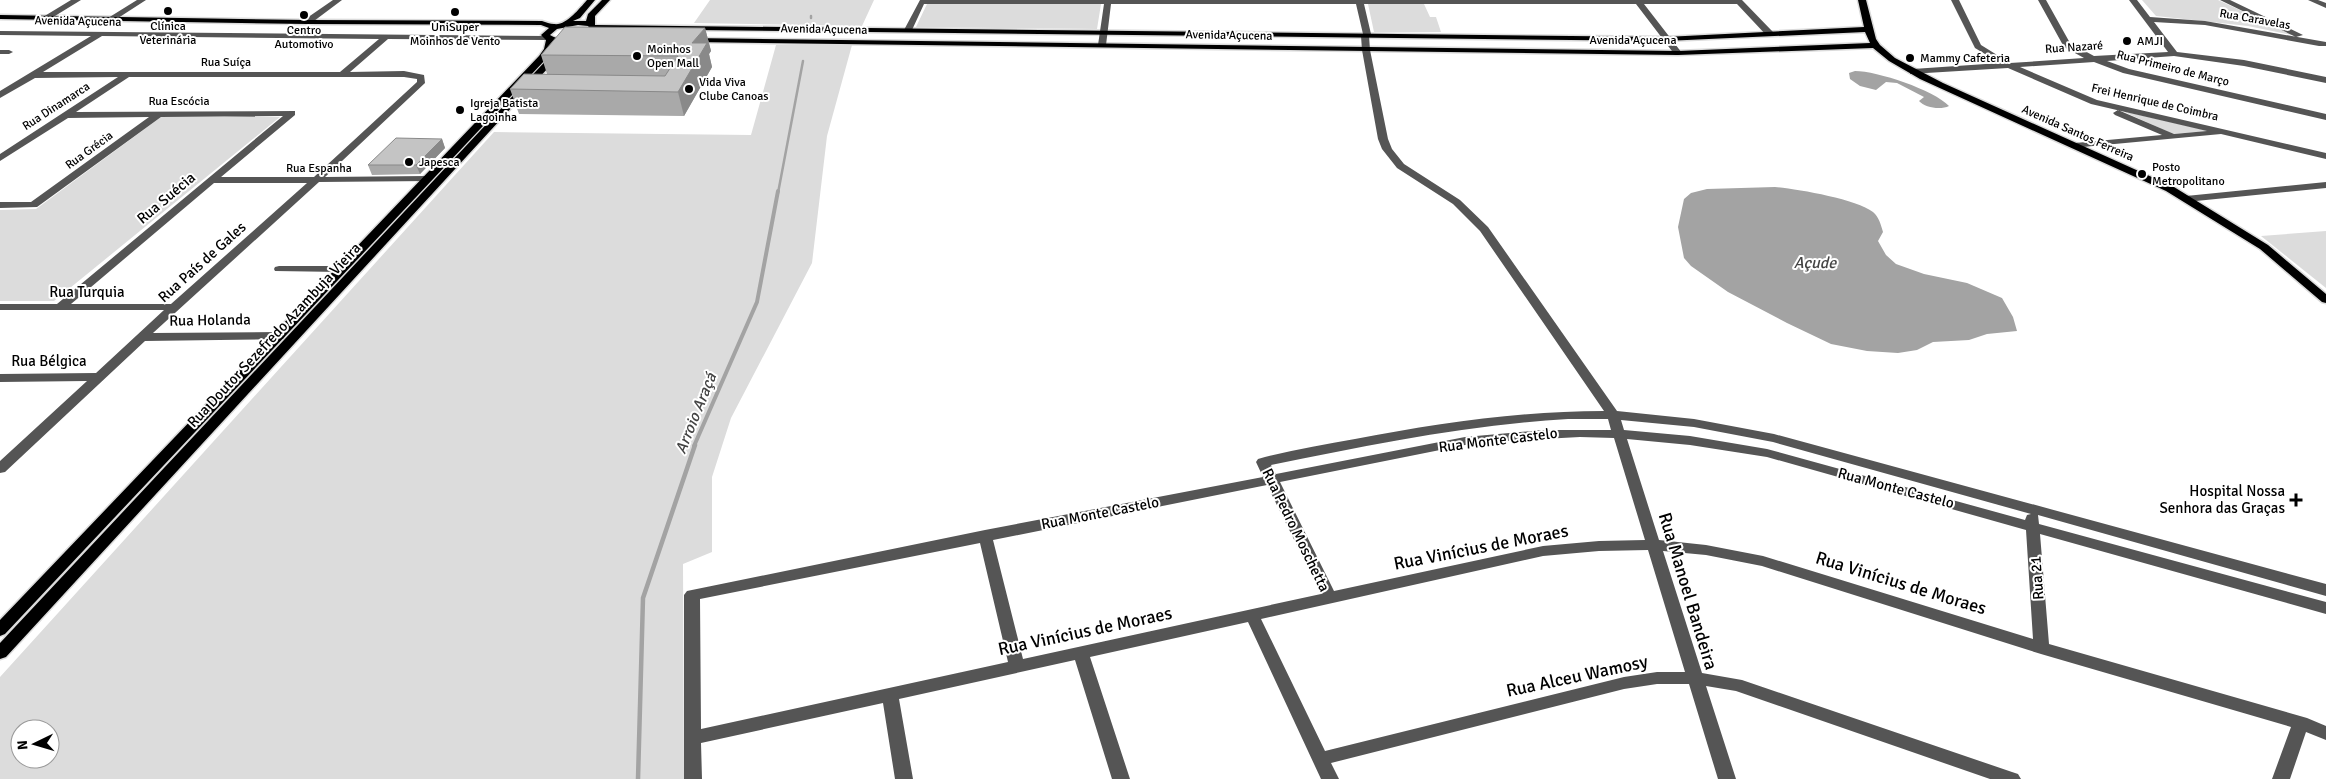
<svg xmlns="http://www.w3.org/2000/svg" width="2326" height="779" viewBox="0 0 2326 779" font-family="Signika,sans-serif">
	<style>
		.green { fill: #dcdcdc; fill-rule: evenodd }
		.water { fill: #a3a3a3 }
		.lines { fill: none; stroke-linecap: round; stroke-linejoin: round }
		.stream-far2 { stroke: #a3a3a3; stroke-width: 2.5 }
		.stream-far1 { stroke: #a3a3a3; stroke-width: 4 }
		.stream { stroke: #a3a3a3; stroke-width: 4.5 }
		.major-casing { stroke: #dbdbdb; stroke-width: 3 }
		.minor { fill: #555; fill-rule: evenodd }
		.major { fill: #000; fill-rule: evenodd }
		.wall { fill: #a9a9a9 }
		.shaded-wall { fill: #898989 }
		.building { fill: #c4c4c4; stroke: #898989 }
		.poi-dot { fill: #000; stroke: #fff; stroke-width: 2 }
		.labels { text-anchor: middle; stroke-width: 4; stroke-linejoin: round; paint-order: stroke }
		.far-street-label { font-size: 12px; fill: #000; stroke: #fff }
		.far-poi-label { font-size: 12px; fill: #000; stroke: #fff; text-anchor: start }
		.street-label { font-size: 15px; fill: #000; stroke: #fff }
		.poi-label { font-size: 15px; fill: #000; stroke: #fff; text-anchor: end }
		.water-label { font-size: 16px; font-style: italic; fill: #444; stroke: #fff }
		.near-street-label { font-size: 18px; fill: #000; stroke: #fff }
	</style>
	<rect width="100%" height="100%" fill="#fff"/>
	<path class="green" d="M710,0H874L862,26L694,23Z
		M2142,0H2218L2297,36L2248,26L2156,16Z
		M927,4H1101L1097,29L916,27Z
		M1368,4H1424L1430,17H1436L1441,32H1374Z
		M776,45H852L827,136L812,263L731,418L712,477V552L683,564L684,779H0V677L494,132L751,135ZM20,729H50V759H20Z
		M2122,111L2209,131L2173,134Z
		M161,117H280L54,301H0V210L36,209Z
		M2326,231V288L2261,236Z"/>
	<path class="water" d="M1855,71C1877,71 1934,90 1949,106C1941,110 1925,108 1919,101L1924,97L1897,83L1886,82L1876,90L1860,86L1850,79L1849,73Z
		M1775,187C1797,189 1856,199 1873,212C1879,217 1881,225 1883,232L1878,241L1886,255L1896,264L1924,274L1967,283L2002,298L2013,317L2017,331L1987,334L1969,340L1933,342L1917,350L1898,353L1867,351L1831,344L1787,323L1728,292L1691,266L1684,258L1678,227L1684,199L1691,193L1707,189Z"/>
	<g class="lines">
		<path class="stream-far2" d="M811,16V18
			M778,193L803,61"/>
		<path class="stream-far1" d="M694,446L757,302L778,191"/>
		<path class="stream" d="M638,779L643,598L695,445"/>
		<g class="major-casing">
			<path id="major" d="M587,0H595L580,18L573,21H586L588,14L602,0H610L595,16V25L1665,37L1864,27L1858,0H1866L1876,39L1880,45L1895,58L1943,83L2174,187L2268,245L2326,294V303L2322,302L2260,249L2166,191L1920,79L1889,61L1873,48L1678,55L691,42L687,40L691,38L1678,51L1870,43L1865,32L1665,41L598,29C587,42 569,45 553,43L552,49L545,60L5,634L0,636V620L539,56L544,49L546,40L541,35L549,28L541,25L307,24L0,19V15L307,20L542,21C546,22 550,24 554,24C566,26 579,9 587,0ZM578,25L588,26L590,29C580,38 562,43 550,35L557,29Z
				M553,53L560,55L6,657L0,659V643Z"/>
		</g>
		<path class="minor" d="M71,0H81L50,19L43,17Z
			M137,0H146L115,20L108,18Z
			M333,0H342L310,24H304V20Z
			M920,0H1742L1773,32V36H1767L1737,4H1644L1682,53L1678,55H1675L1636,4H1364L1371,34L1369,36L1370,50L1388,139L1392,149L1404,164L1460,200L1488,227L1617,411L1694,419L1774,434L2326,584V596L2038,515L2039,524L2326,602V614L2040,534L2049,644L2307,718L2326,726V740L2306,732L2290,779H2272L2291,727L2041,654L1762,566L1706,555L1663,551L1702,673L1742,680L2012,772L2018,774L2021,779H1990L1736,691L1706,686L1736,779H1718L1689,684H1657L1624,689L1331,763L1339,779H1321L1248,622L1090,657L1130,779H1112L1075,660L899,699L913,779H895L883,703L701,743L702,779H684V595L687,591L985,530L1263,477L1256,462L1258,459C1290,450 1323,445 1355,439C1438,423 1519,411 1604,411L1480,231L1453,204L1397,168L1382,149L1378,139L1362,50L1361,36L1363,34L1356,4H1111L1106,45L1102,47L1098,45L1104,4H924L912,30L905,32L904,30ZM1568,419H1608L1611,430H1542L1465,437L1276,474L1271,465C1370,445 1467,425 1568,419ZM1621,420L1694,427L1773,442L2031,514L2027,515L2025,520L1767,449L1690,436L1624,430ZM1580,437L1614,438L1645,540L1599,541L1543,546L1334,591L1280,482L1465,445L1504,441ZM1627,439L1690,445L1767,457L2026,530L2033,639L1763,556L1706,545L1659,540ZM1267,485L1321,594L1023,659L993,540ZM980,543L1008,662L701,729L700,599ZM1648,550L1685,672H1657L1624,677L1325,751L1261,619L1543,556L1599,551Z
			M1951,0H1959L1981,45L2010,63L2084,58L2064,47L2038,0H2046L2070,43L2094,56L2168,52L2129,0H2137L2150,17L2205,21L2326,42V46H2319L2205,25L2154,22L2177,52L2244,60L2326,77V83L2244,66L2174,56L2107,61L2129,69L2326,114V120L2123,73L2094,62L2020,67L2097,100L2326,153V159L2221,134L2072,148L2070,146L2075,143L2162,135L2115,115L2113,113L2118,110L2174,134L2207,131L2091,104L2008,68L1910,74V70L1913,69L2000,63L1975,48Z
			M2220,0H2230L2303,35L2296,37Z
			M2308,0H2318L2326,3V8Z
			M0,31L546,36L550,38L546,40L388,39L350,72L404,71L424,75L425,83L325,177L427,176L430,177V181L319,182L153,333L279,332L285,336L283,339L145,341L5,472L0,473V461L87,381L0,382V374L96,373L164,310H0V304H57L283,116L161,117L37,207L0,208V202H31L149,117L68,118L0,161V154L118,77L35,78L0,98V91L91,36L0,35ZM102,36L379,39L340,72H43ZM129,77H404L417,79V82L314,177H221L295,115V111L76,112ZM214,183H307L171,304H71Z
			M0,50H9L13,52L9,54H0Z
			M2326,182V188L2186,202L2181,199L2186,196Z
			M279,266H341L346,269L341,272L275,271L274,269L275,267Z"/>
		<use href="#major" class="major"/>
	</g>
	<path class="wall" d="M705,28L711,51L709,54L712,67L684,116L519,114L510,89L547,74L541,55Z
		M442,139L445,148L420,174L372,175L368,165Z"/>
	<path class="shaded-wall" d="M705,28L711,51L709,54L712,67L684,116L678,92L692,43Z
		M442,139L445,148L420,174L416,165Z"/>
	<path class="building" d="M565,27L705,28L692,43H707L678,92L510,89L524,74L665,76L678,56L541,55Z
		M396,138L442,139L416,165H368Z"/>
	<g class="poi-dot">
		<circle cx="168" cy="11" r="5"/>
		<circle cx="455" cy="12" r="5"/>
		<circle cx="304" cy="15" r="5"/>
		<circle cx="2127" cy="41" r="5"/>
		<circle cx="637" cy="56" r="5"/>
		<circle cx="1910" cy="58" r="5"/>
		<circle cx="689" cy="89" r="5"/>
		<circle cx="460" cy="110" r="5"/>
		<circle cx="409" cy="162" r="5"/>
		<circle cx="2142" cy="174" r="5"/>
		<path d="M2293.5 492.5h5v5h5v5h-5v5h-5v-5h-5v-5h5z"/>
	</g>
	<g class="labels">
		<g class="far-street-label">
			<text transform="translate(2255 19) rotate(10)" y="4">Rua Caravelas</text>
			<text transform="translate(78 21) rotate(1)" y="4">Avenida Açucena</text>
			<text transform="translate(824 29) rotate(1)" y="4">Avenida Açucena</text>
			<text transform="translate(1229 35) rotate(1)" y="4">Avenida Açucena</text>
			<text x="1633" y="44">Avenida Açucena</text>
			<text transform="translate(2074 47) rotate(-4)" y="4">Rua Nazaré</text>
			<text x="226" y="66">Rua Suíça</text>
			<text transform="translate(2173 68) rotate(14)" y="4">Rua Primeiro de Março</text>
			<text x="179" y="105">Rua Escócia</text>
			<text transform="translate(2155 102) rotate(13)" y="4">Frei Henrique de Coimbra</text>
			<text transform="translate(56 106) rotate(-33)" y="4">Rua Dinamarca</text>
			<text transform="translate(2078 133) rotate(24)" y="4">Avenida Santos Ferreira</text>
			<text transform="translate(89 150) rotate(-36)" y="4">Rua Grécia</text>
			<text x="319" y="172">Rua Espanha</text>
		</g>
		<g class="far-poi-label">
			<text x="168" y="30" text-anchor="middle">Clínica<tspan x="168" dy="14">Veterinária</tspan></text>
			<text x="455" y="31" text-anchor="middle">UniSuper<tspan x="455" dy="14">Moinhos de Vento</tspan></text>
			<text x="304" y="34" text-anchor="middle">Centro<tspan x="304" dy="14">Automotivo</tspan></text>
			<text x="2137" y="45">AMJI</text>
			<text x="647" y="53">Moinhos<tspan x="647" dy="14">Open Mall</tspan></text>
			<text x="1920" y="62">Mammy Cafeteria</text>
			<text x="699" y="86">Vida Viva<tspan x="699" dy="14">Clube Canoas</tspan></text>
			<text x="470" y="107">Igreja Batista<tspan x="470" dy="14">Lagoinha</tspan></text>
			<text x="419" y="166">Japesca</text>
			<text x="2152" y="171">Posto<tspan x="2152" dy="14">Metropolitano</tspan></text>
		</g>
		<g class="street-label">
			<text transform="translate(166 198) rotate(-40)" y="5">Rua Suécia</text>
			<text transform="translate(202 262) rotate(-42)" y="5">Rua País de Gales</text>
			<text x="87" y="297">Rua Turquia</text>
			<text transform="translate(210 320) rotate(-1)" y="5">Rua Holanda</text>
			<text transform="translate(274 335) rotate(-47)" y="5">Rua Doutor Sezefredo Azambuja Vieira</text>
			<text x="49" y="366">Rua Bélgica</text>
			<text transform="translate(1498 440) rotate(-7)" y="5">Rua Monte Castelo</text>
			<text transform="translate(1896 488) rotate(15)" y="5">Rua Monte Castelo</text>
			<text transform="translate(1100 513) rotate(-11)" y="5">Rua Monte Castelo</text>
			<text transform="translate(1296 530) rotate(64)" y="5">Rua Pedro Moschetta</text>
			<text transform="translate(2037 578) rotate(-94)" y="5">Rua 21</text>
		</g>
		<g class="poi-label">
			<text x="2285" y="496">Hospital Nossa<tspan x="2285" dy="17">Senhora das Graças</tspan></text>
		</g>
		<g class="water-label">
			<text x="1815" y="268">Açude</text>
			<text transform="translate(695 413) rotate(-68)" y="6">Arroio Araçá</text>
		</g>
		<g class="near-street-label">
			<text transform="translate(1481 547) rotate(-11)" y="6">Rua Vinícius de Moraes</text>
			<text transform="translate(1901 583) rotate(17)" y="6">Rua Vinícius de Moraes</text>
			<text transform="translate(1688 591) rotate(73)" y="6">Rua Manoel Bandeira</text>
			<text transform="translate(1085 631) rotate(-12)" y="6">Rua Vinícius de Moraes</text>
			<text transform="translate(1577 676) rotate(-12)" y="6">Rua Alceu Wamosy</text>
		</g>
	</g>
	<g transform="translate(35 744) rotate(265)"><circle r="24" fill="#ffffff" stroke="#999999"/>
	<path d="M0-4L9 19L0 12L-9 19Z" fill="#000000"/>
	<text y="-8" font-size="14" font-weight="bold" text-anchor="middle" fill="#000000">N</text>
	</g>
</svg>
